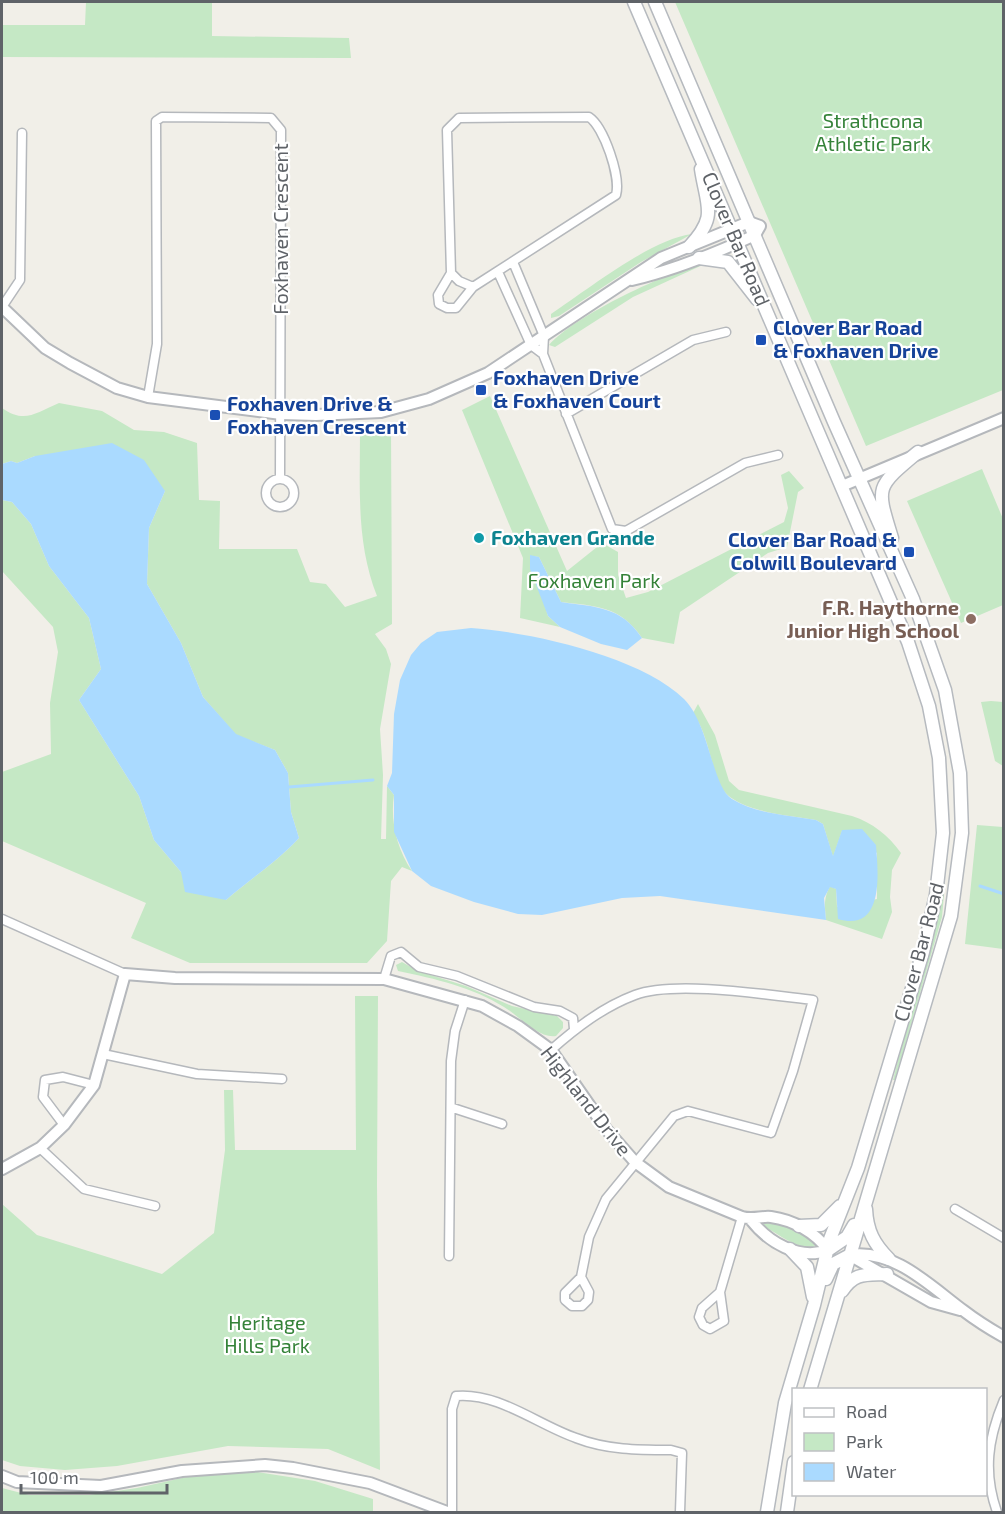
<svg xmlns="http://www.w3.org/2000/svg" width="1005" height="1514" viewBox="0 0 1005 1514" font-family="'Exo 2',sans-serif">
	<style>
		.green { fill: #c5e8c5 }
		.water { fill: #aadaff }
		.lines { fill: none; stroke-linecap: round; stroke-linejoin: round }
		.stream { stroke: #aadaff; stroke-width: 3 }
		.minor-casing { stroke: #b5b8bc; stroke-width: 11 }
		.tertiary-casing { stroke: #b5b8bc; stroke-width: 14 }
		.secondary-casing { stroke: #b6babf; stroke-width: 15 }
		.minor { stroke: #fff; stroke-width: 8 }
		.tertiary { stroke: #fff; stroke-width: 10 }
		.secondary { stroke: #fff; stroke-width: 12 }
		.transit-dot { fill: #1a4fb4; stroke: #fff; stroke-width: 2 }
		.culture-dot { fill: #0f9aa8; stroke: #fff; stroke-width: 2 }
		.education-dot { fill: #8d6e63; stroke: #fff; stroke-width: 2 }
		.labels { text-anchor: middle; stroke-width: 4.5; stroke-linejoin: round; paint-order: stroke }
		.park-label { font-size: 20px; fill: #348238; stroke: #fff }
		.street-label { font-size: 20px; fill: #5f6368; stroke: #fff }
		.transit-label { font-size: 20px; font-weight: bold; fill: #164399; stroke: #fff; text-anchor: start }
		.culture-label { font-size: 20px; font-weight: bold; fill: #0d838f; stroke: #fff; text-anchor: start }
		.education-label { font-size: 20px; font-weight: bold; fill: #785e54; stroke: #fff; text-anchor: end }
	</style>
	<rect width="100%" height="100%" fill="#f1efe8"/>
	<path class="green" d="M86,2H212V36L349,38L351,58L2,57V25H85Z
		M675,2H1003V390L866,446Z
		M692,234L641,262L559,316L551,318V314C587,290 651,239 692,234Z
		M707,263L633,297L555,347L549,345C574,316 670,270 707,263Z
		M490,396L567,571L602,543L618,552V575L626,598L648,592L784,522L788,508L781,475L789,471L804,488L798,492L787,547L768,553L680,612L674,644L642,638C621,606 595,606 561,602L539,557L530,556L548,616L560,627L520,618L523,558L462,410Z
		M59,403L102,411L134,430L164,432L197,443L199,500L220,501L219,549H297L310,582L326,584L345,607L377,596C356,543 360,488 360,432L391,427L392,624L375,634L386,649L391,664L380,729L383,775L381,839H386L387,786L394,795C390,821 397,849 412,871L402,867L391,881L387,941L367,963H190L131,938L146,903L2,841V772L51,754L50,703L58,652L53,627L2,571V500L12,502L31,524L49,566L89,618L101,669L79,700L139,796L154,840L181,872L226,900C250,879 277,862 299,838L291,812L288,773L275,750L236,735L203,697L181,643L147,584L149,528L165,491L35,456L17,463L11,461L2,464V408C25,424 35,413 59,403Z
		M982,469L1003,519V605L961,623L907,501Z
		M991,701L1003,702V766L995,761L981,702Z
		M698,704L715,735L729,781L739,790L852,816C873,823 888,835 901,853L892,870L890,897L892,912L882,939L826,920C825,907 823,900 830,886L836,889L837,907L877,899V853L842,831L833,857L823,824L816,820C789,815 730,812 719,783C709,758 708,735 693,713Z
		M977,825L1003,827V949L965,944Z
		M943,883H945L942,917L895,1080H893Z
		M402,962L418,971L466,986L512,1006L557,1016L563,1022V1028L556,1036C539,1039 519,1016 504,1007C472,987 436,979 398,971L396,965Z
		M355,996H378L377,1185L380,1470L328,1449L228,1446L117,1466L65,1470L20,1466L2,1460V1204L37,1235L162,1274L214,1233L225,1150L224,1090H233L235,1150H356Z
		M768,1221L802,1232L817,1245L812,1248C794,1247 780,1235 765,1227L763,1223Z
		M257,1472L315,1481L373,1499V1512H2V1488L29,1495H89L137,1488L191,1476Z"/>
	<path class="water" d="M112,443L144,460L165,491L149,528L147,584L181,643L203,697L236,734L275,750L288,773L291,812L299,838C277,862 250,879 226,900L185,892L181,872L154,840L139,796L79,700L101,669L89,618L49,566L31,524L12,502L2,500V464L11,461L17,463L35,456Z
		M530,555L539,557L561,602C595,607 621,606 642,638L627,650L601,644L560,627L548,616L530,569Z
		M471,628C530,632 640,656 684,699C710,725 712,787 732,799C756,814 789,815 816,820L823,824L833,856L842,830L862,829L876,845C878,871 885,933 838,919L836,889L830,887L824,898L826,920L660,896L622,898L542,915L518,914L474,902L431,886L412,871L394,832V795L387,786L392,773L394,714L400,680L411,655L421,643L437,632Z"/>
	<g class="lines">
		<path class="stream" d="M289,787L373,780
			M980,886L1004,894"/>
		<g class="minor-casing">
			<path id="minor" d="M513,262L544,336L543,354L612,529L626,531L745,463L778,455
				M498,272L531,345L543,354
				M451,273L459,281L473,287L456,308H447L439,304L438,295L451,273L447,130L459,118L589,117C604,127 621,177 616,195L473,287
				M2,307L20,280L22,133
				M148,397L157,344L156,121L162,117L271,118L281,130L280,479
				M566,414L693,340L726,332
				M266 493a14 14 0 1 1 28 0a14 14 0 1 1-28 0Z
				M2,919L125,974
				M384,979L391,956L401,952L419,967L457,976L534,1007L560,1011L573,1018L574,1029
				M551,1050C576,1028 603,1007 635,995C674,980 769,995 813,1000L793,1071L771,1133L688,1111L674,1116L606,1199L589,1237L581,1277
				M103,1054L197,1074L282,1079
				M453,1108L502,1124
				M64,1125L43,1097L45,1080L63,1077L94,1085
				M40,1148L84,1189L155,1206
				M955,1209L1004,1238
				M449,1256L451,1061L455,1031L465,1000
				M581,1277L589,1292L588,1300L582,1306H572L565,1300V1293Z
				M720,1292L724,1321L710,1329L703,1325L699,1317L702,1308Z
				M720,1292L742,1217
				M452,1512V1409L456,1396C498,1392 538,1425 576,1438C607,1450 638,1450 671,1450L682,1453L680,1512
				M997,1512C983,1472 988,1438 1004,1400"/>
		</g>
		<g class="tertiary-casing">
			<path id="tertiary" d="M2,307L45,348L70,363L117,388L148,397L281,414L316,415L381,412L429,399L488,373L661,258L749,222L760,226L755,235C716,253 674,270 632,280
				M842,486L1004,418
				M2,1169L40,1148L64,1125L94,1085L125,974L175,978L384,979L482,1006L518,1026L551,1050L606,1129L635,1162L669,1187L742,1217C753,1220 761,1216 771,1217C793,1220 815,1232 828,1250C799,1261 768,1242 751,1220
				M850,1255C895,1249 930,1286 964,1311C977,1321 990,1329 1004,1337
				M851,1256L931,1302L960,1310
				M2,1476L17,1482L101,1486L182,1471L265,1465L293,1468L370,1483L447,1512"/>
		</g>
		<g class="secondary-casing">
			<path id="secondary" d="M634,2L908,642L929,706L939,758L943,833L936,895L923,952L858,1168L830,1239L814,1305L785,1403L767,1512
				M655,2L834,422L913,599L945,690L960,773L962,833L951,916L810,1390
				M689,247C718,216 707,208 701,169
				M699,258L728,262L757,299
				M892,538C876,486 875,488 918,452
				M866,1209C867,1231 874,1244 889,1259
				M799,1226L821,1225L840,1206
				M790,1249L807,1267L813,1297
				M828,1250L847,1237L854,1225
				M826,1279L833,1264L850,1255
				M842,1291C855,1272 865,1275 887,1274
				M787,1512L794,1462"/>
		</g>
		<use href="#minor" class="minor"/>
		<use href="#tertiary" class="tertiary"/>
		<use href="#secondary" class="secondary"/>
	</g>
	<g class="transit-dot">
		<rect x="755" y="334" width="12" height="12" rx="3"/>
		<rect x="475" y="384" width="12" height="12" rx="3"/>
		<rect x="209" y="409" width="12" height="12" rx="3"/>
		<rect x="903" y="546" width="12" height="12" rx="3"/>
	</g>
	<circle class="culture-dot" cx="479" cy="538" r="6"/>
	<circle class="education-dot" cx="971" cy="619" r="6"/>
	<g class="labels">
		<g class="park-label">
			<text x="873" y="128">Strathcona<tspan x="873" dy="23">Athletic Park</tspan></text>
			<text x="594" y="588">Foxhaven Park</text>
			<text x="267" y="1330">Heritage<tspan x="267" dy="23">Hills Park</tspan></text>
		</g>
		<g class="street-label">
			<text transform="translate(281 229) rotate(-90)" y="7">Foxhaven Crescent</text>
			<text transform="translate(736 239) rotate(67)" y="7">Clover Bar Road</text>
			<text transform="translate(919 952) rotate(-75)" y="7">Clover Bar Road</text>
			<text transform="translate(586 1101) rotate(52)" y="7">Highland Drive</text>
		</g>
		<g class="transit-label">
			<text x="773" y="335">Clover Bar Road<tspan x="773" dy="23">&amp; Foxhaven Drive</tspan></text>
			<text x="493" y="385">Foxhaven Drive<tspan x="493" dy="23">&amp; Foxhaven Court</tspan></text>
			<text x="227" y="411">Foxhaven Drive &amp;<tspan x="227" dy="23">Foxhaven Crescent</tspan></text>
			<text x="897" y="547" text-anchor="end">Clover Bar Road &amp;<tspan x="897" dy="23">Colwill Boulevard</tspan></text>
		</g>
		<g class="culture-label">
			<text x="491" y="545">Foxhaven Grande</text>
		</g>
		<g class="education-label">
			<text x="959" y="615">F.R. Haythorne<tspan x="959" dy="23">Junior High School</tspan></text>
		</g>
	</g>
	<rect width="1005" height="1514" fill="none" stroke="#5f6368" stroke-width="6"/>
	<rect x="792" y="1388" width="195" height="108" fill="#ffffff" stroke="#bfc1c3" stroke-width="1.5"/>
	<rect x="804" y="1408" width="30" height="9" fill="#ffffff" stroke="#bfc1c3" stroke-width="1.5"/>
	<text x="846" y="1418" font-size="18" fill="#5f6368">Road</text>
	<rect x="804" y="1433" width="30" height="18" fill="#c5e8c5" stroke="#bfc1c3" stroke-width="1.5"/>
	<text x="846" y="1448" font-size="18" fill="#5f6368">Park</text>
	<rect x="804" y="1463" width="30" height="18" fill="#aadaff" stroke="#bfc1c3" stroke-width="1.5"/>
	<text x="846" y="1478" font-size="18" fill="#5f6368">Water</text>
	<path d="M21 1484v9h146v-9" fill="none" stroke="#5f6368" stroke-width="3"/>
	<text x="30" y="1484" font-size="18" fill="#5f6368" stroke="#ffffff" stroke-width="4.5" paint-order="stroke">100 m</text>
</svg>
